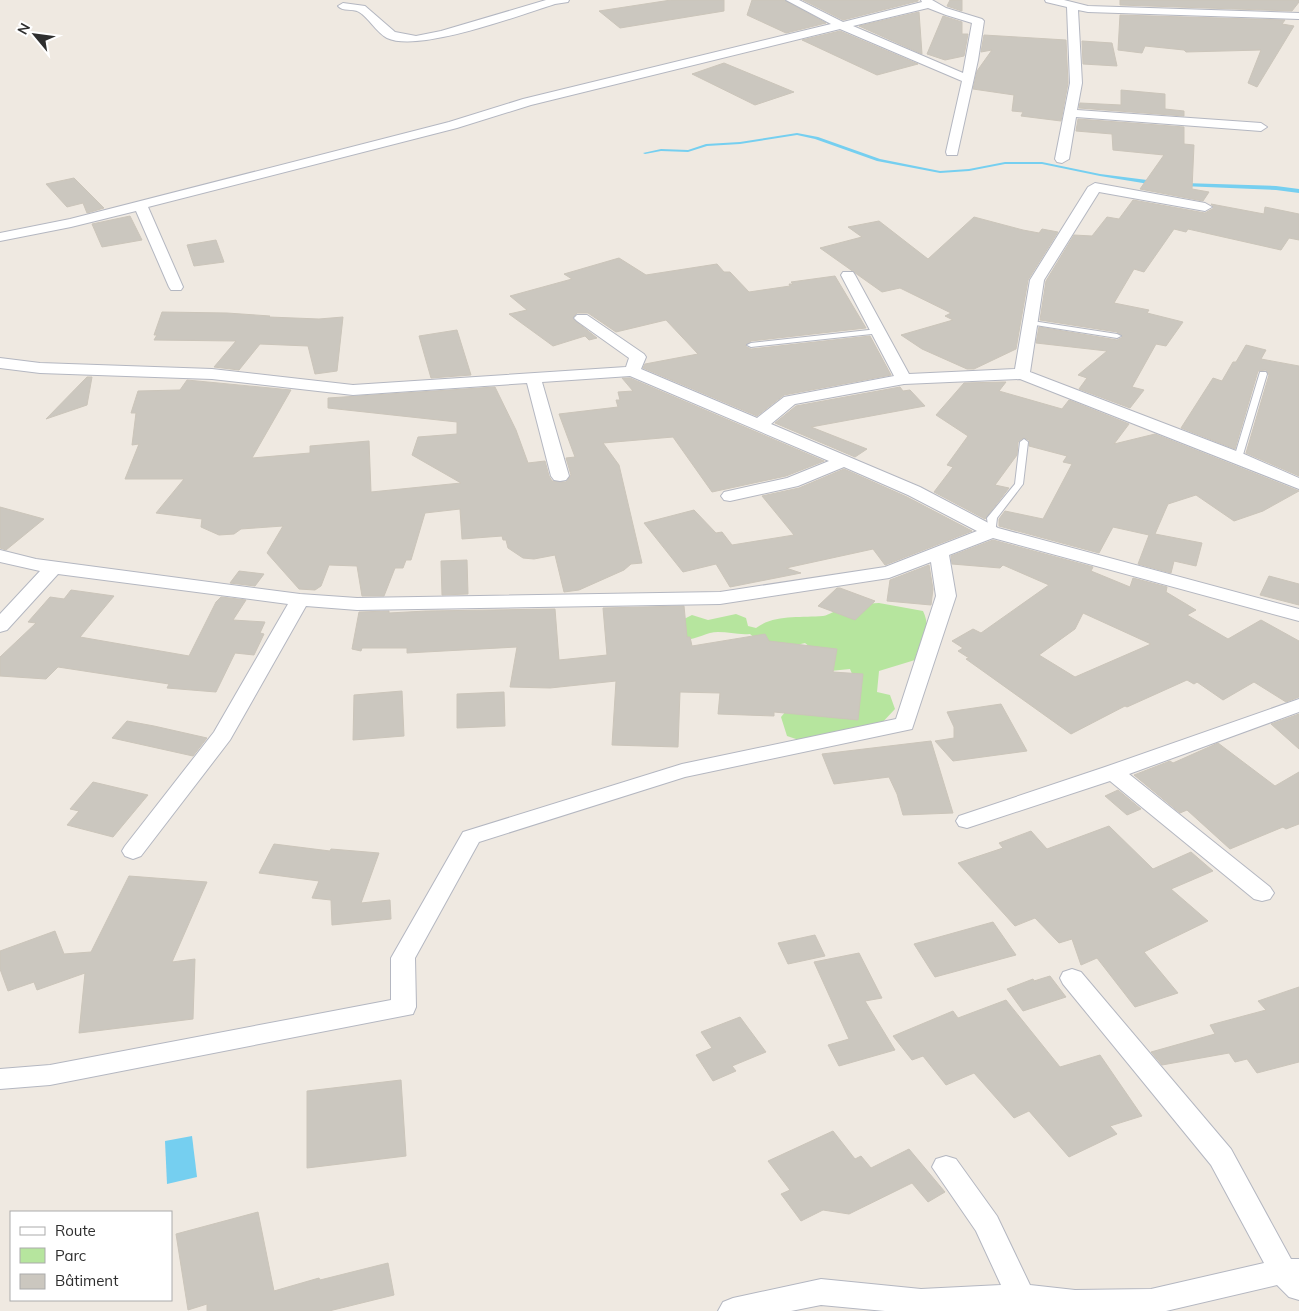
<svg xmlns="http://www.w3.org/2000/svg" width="1299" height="1311" viewBox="0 0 1299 1311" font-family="Mulish,sans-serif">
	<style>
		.green { fill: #b6e59e }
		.water { fill: #75cff0 }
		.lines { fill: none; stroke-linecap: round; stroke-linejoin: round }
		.stream { fill: #75cff0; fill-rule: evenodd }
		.building { fill: #cbc7bf; stroke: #cbc5ba; fill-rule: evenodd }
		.lane-casing { stroke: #b4b7c1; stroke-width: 2 }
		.street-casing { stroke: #b4b7c1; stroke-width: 2 }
		.lane { fill: #fff; fill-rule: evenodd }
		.street { fill: #fff; fill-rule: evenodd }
	</style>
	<rect width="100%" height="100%" fill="#efe9e1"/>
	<path class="green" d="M879,603L923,611C932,630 923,642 915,660L879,671L877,692L890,695L895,709L880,725L802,741L787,736L781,717L787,710L855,681L850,669L820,672L815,651L805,643L788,647L757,640L750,634C738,635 729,632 718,632C707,632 697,639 686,640L680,621L692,615L708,620L736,614L746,618L748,626L756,628C775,614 801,618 823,616C830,615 835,610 841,608C854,604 866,604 879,603Z"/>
	<path class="water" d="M192,1136L197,1177L167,1184L165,1141Z"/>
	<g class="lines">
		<path class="stream" d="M797,133L818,137L880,159L940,171L969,169L1005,162H1042L1100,174L1155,181L1158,183L1155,185L1100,176L1042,164H1005L969,171L940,173L877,161L815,139L797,135L740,144L707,146L688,152L661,151L645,154L643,153L661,149L688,150L706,144L740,142Z
			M1184,183L1276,186L1299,189V193L1276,190L1182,186L1181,185Z"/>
	</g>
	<path class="building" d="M671,0H724V11L620,28L599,11Z
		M752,0H784L826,23L786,33L747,15Z
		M803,0H918V1L843,20Z
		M950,0H962V11L947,6Z
		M1120,0H1299V2L1292,11L1120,5Z
		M919,12L922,54L859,26Z
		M1120,15L1285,20L1282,24L1294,26L1257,87L1248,83L1261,50L1186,52L1184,50L1145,46L1142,53L1118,50Z
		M943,16L962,22V34H968L964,56L945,60L927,54Z
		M840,31L918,64L877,75L802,40Z
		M984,35L1066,40L1068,83L1061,121L1021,116L1023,112L1012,111L1014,95L973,89L977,71L992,50L981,52Z
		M1082,41L1112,43L1117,66L1083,64Z
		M724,63L794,92L755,105L692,74Z
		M1121,90L1165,94V109L1184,111V116L1079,108L1080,103L1121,105Z
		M1078,119L1184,127V144L1194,145L1192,189L1209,192L1203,201L1140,189L1164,155L1113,150L1112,134L1076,131Z
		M74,178L104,208L87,213L83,203L67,207L46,184Z
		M1133,200L1205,213L1214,208L1211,204L1264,214L1265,207L1299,214V240L1289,238L1281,250L1188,229L1186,232L1174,229L1144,272L1134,269L1114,303L1149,310L1147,313L1183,322L1166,346L1156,344L1132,387L1144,390L1130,408L1079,389L1087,378L1078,375L1107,351L1036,343L1039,327L1117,340L1123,337L1117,332L1040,320L1046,281L1074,235L1092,236L1107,217L1119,219Z
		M130,216L142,240L102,247L92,224Z
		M974,217L1023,230L1039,233L1042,229L1058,232L1028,280L1016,349L974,369H967L922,349L901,335L953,320L945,316L951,313L900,288L882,292L820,248L862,237L848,227L879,221L928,259Z
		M216,240L224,262L194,266L187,245Z
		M619,258L646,275L717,264L724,272H730L749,292L790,286L789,284H793L791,282L835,276L866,328L751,341L745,346L751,349L870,336L891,375L784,395L757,416L643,368L645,364L698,354L666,320L616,332L588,313H577L573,317V319L597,338L589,340L585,336L553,346L509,314L527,310L510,296L572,279L564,274Z
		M162,312L227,313L270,316L269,317L319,319L343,317L337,371L315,374L308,346L260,344L239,370L214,367L236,341L154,340L157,335H154Z
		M457,330L471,375L431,378L419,336Z
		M1246,345L1266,350L1261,359L1299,366V476L1246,453L1269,375L1266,370L1258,371L1235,449L1181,428L1213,378L1222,381L1233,362H1236Z
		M87,377H92L87,405L46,419Z
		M622,378H630L824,461L786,476L712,492L673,437L603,443L619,465L642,563L631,564L624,570L579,590L564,592L555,555L534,559L523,558L508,548L506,540H503L502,536L462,539L460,509L425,513L411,560H406L403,568H395L384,596H362L357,566L329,565L321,586L315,590L299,589L267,553L283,526L241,529L234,534L219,535L201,527L202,519L156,513L184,479H125L139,444L132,445L136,413H131L138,391L180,390L187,380L291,390L252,458L310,453V446L369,441L371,492L461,483L412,455L418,437L457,434V422L328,408V398L495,387L516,430L528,463L545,461L549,476L552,481L566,482L571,475L566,458L575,457L559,414L618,407L616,400H620L618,392L633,391Z
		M1003,382H1006L999,391L1062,409L1069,400L1129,424L1114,444L1155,434L1299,491L1263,511L1234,521L1196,495L1168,504L1155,534L1202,543L1196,566L1174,561L1171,573L1138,564L1149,535L1113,527L1099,553L999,526V519L1005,511L1043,519L1072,464L1063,462L1067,456L1029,446V440L1023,438L1018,442L1017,455L995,485L1009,488L985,519L934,492L953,467L947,465L968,436L936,415L964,383Z
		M900,387L903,391L910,390L925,406L811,427L867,449L855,457L775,423L796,406Z
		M844,469L907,497L972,531L885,565L873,549L786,568L801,573L730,587L716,564L683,572L644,523L694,510L716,533L722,532L732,545L794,535L762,496L799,488Z
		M0,507L44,519L6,550L0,548Z
		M993,540L1093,567L1091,571L1130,587L1133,578L1167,587L1166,592L1196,610L1187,615L1228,639L1261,620L1299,641V697L1286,702L1254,682L1223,700L1197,682L1194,684L1187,680L1127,707L1125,706L1071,734L966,659L969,658L958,651L963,648L952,641L973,629L981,633L1049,585L1003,565L1000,568L952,564L951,556ZM1083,613L1151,644L1075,677L1039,655L1075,629Z
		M467,560L468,594L442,595L441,561Z
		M929,565L933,589L931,605L887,601L890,580Z
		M239,571L264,574L255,586L230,583Z
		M1269,576L1299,584V605L1260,595Z
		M837,588H840L875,601L855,620L818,606Z
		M71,590L114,596L80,637L189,656L216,602L221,597L246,600L233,620L265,622L260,633L264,634L254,655L235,653L216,692L167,688L169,684L58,667L46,679L0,676V657L36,623L28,622L50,597L64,599Z
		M684,606L687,637H690L692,646L765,634L769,641L837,649L833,672L863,674L858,720L774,712V716L718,714L720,693L680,692L678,747L612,745L616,681L550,688L510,687L517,647L407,653V648H362L361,651L352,649L359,612L389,611V613L426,611L555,609L559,660L607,655L603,608Z
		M402,691L404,736L353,740L354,695Z
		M504,692L505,726L457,728V694Z
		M1001,704L1027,751L953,761L935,741L954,738V727L947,712Z
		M1299,714V749L1271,724Z
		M127,721L154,726L207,738L193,756L112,738Z
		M931,741L953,813L903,815L897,794L889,777L834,784L822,754Z
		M1218,743L1275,786L1299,772V824L1286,829L1283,827L1230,849L1187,810L1180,813L1134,775L1170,761L1173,763Z
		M93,782L148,795L113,837L67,825L79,811L70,809Z
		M1118,790L1141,809L1127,815L1105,796Z
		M1109,826L1153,869L1191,852L1213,871L1171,889L1208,921L1144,952L1178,993L1135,1007L1097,958L1081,965L1072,939L1059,943L1035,918L1015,926L958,863L1003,848L999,843L1031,831L1047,849Z
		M274,844L330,851L331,849L379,853L361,903L390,900L391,919L332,925L331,900L312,898L319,881L259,873Z
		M129,876L207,882L172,962L195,959L193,1019L79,1033L85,973L37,990L34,982L8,991L0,969V951L55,931L64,954L91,952Z
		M993,922L1016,955L935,977L914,944Z
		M815,935L825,956L788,964L778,943Z
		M859,953L882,998L865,1001L895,1050L839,1066L828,1045L849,1039L814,962Z
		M1050,976L1066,997L1023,1011L1007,989L1033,979L1034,981Z
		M1299,987V1062L1257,1073L1247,1059L1235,1062L1229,1053L1162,1065L1151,1052L1215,1034L1210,1025L1266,1010L1258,1001Z
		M1006,1000L1060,1067L1100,1055L1142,1116L1110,1126L1117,1134L1069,1157L1029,1111L1014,1118L974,1073L946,1085L923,1056L912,1060L893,1036L953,1011L958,1018Z
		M740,1017L766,1052L732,1066L736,1071L713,1081L696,1055L712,1048L701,1032Z
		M401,1080L406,1156L307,1168V1091Z
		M833,1131L855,1159L861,1156L871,1168L909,1149L945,1192L928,1202L912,1183L849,1214L823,1210L801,1221L781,1194L790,1190L768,1161Z
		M258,1212L274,1291L319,1278L320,1280L388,1263L394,1295L329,1311H207V1304L188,1310L176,1234Z"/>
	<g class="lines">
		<g class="lane-casing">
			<path id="lane" d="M1026,320L1117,334L1121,336L1117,338L1029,324L1025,322Z
				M878,329H881V333L751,347L747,345L751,343Z
				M1260,372H1266L1267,374L1242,458L1241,460H1235L1234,458Z
				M1024,439L1028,442L1023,484L997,518L995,534H989L987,518L1015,484L1020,442Z"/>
		</g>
		<g class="street-casing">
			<path id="street" d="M546,0H569L568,2L555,4C520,15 419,53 387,38C376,32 369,18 359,12C352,8 343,12 338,6L343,3L365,6L395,32L416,36L441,31Z
				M786,0H799L843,22L922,2L921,0H932L946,8L982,19L984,21L978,60L957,155H947L946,152L962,81L840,29L531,105L457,128L148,207L183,287L181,290H171L169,287L136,211L71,227L0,241V233L70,219L449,122L523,99L831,24ZM928,8L946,15L972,23L963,73L853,26Z
				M1045,0H1064L1088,6L1299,13V19L1088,12L1078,10L1082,83L1077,110L1261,123L1267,127L1261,131L1076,117L1069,159L1062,163L1057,162L1055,159L1070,83L1067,7L1046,2Z
				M1095,183L1205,203L1212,207L1205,211L1099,192L1044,280L1030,372L1244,454L1299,478V489L1020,379L904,384L795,404L771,424L920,487L998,528L1299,609V621L993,538L949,555L956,596L912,729L685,777L479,842L415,958L416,1007L413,1014L50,1085L0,1089V1069L50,1065L391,1000V958L463,832L682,764L896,719L936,596L931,562L889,578L720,604L357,610L306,606L230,740L141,856L133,859L125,856L122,851L125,846L214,732L288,604L58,574L7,630L0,632V614L40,571L0,562V550L36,559L300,594L357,598L720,592L885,567L977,531L908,495L844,467L798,486L730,501L724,500L721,496L724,492L787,478L829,461L630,376L542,382L569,476L566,480L560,481L554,480L551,476L527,383L353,395L212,379L40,373L0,368V358L40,363L212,369L353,385L626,367L629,358L577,321L574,318L577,315H587L644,354L646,357L641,369L757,418L784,397L894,376L841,275L843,272H853L855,275L909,374L1015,369L1030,280L1088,187Z
				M1299,699V712L1129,774L1270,887L1274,893L1270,899L1262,901L1254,899L1110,781L967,828L959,826L956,821L959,816L1105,767Z
				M1072,969L1081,972L1231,1149L1291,1259H1299V1300L1289,1297L1277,1285L1166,1311H885L821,1305L791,1311H718L723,1302L733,1298L821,1279L921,1289L1001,1285L976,1231L932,1167L936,1159L946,1156L956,1159L997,1216L1030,1285L1075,1290L1151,1289L1264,1263L1211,1165L1063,984L1060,978L1063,972Z"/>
		</g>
		<use href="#lane" class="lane"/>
		<use href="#street" class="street"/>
	</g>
	<rect x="10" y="1211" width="162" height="90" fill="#ffffff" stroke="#ababab"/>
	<rect x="20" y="1227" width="25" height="8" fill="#ffffff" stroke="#ababab"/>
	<text x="55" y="1236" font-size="15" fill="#2e2e2e">Route</text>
	<rect x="20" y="1248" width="25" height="15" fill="#b6e59e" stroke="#ababab"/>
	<text x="55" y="1261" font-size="15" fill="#2e2e2e">Parc</text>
	<rect x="20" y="1274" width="25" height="15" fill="#cbc7bf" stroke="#ababab"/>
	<text x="55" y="1286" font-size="15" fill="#2e2e2e">Bâtiment</text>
	<g transform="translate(35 35) rotate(299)" stroke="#ffffff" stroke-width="4" paint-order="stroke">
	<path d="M0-4L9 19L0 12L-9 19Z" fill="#2e2e2e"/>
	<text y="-8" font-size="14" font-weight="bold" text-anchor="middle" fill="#2e2e2e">N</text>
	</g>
</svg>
